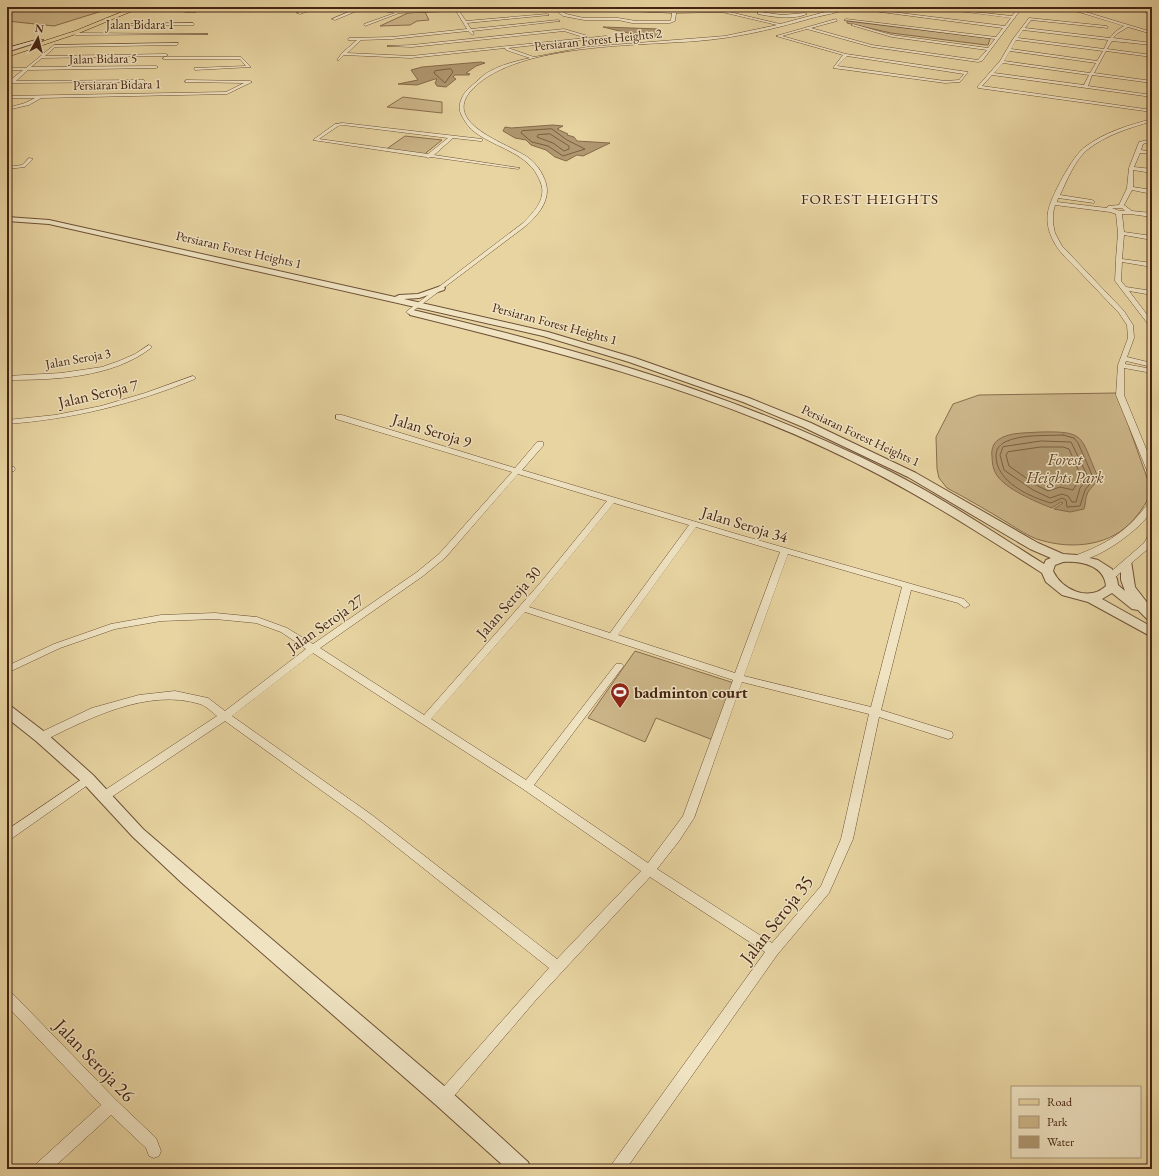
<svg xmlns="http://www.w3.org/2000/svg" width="1159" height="1176" viewBox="0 0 1159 1176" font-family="'EB Garamond',serif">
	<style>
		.green { fill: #ccb689; stroke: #896d4e }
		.water { fill: #b09870; stroke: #866a4a }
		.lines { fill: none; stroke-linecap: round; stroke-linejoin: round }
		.shore { stroke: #7b5e41; stroke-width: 1 }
		.minor-casing { stroke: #6e5036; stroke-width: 1 }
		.tertiary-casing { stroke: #6e5036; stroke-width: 2 }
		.secondary-casing { stroke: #462412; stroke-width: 1 }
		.primary-casing { stroke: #462412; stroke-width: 1 }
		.minor { fill: #efe3c2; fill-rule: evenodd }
		.tertiary { fill: #efe3c2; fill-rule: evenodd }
		.secondary { fill: #efe3c2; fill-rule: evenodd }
		.primary { fill: #e7d4a1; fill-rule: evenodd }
		.labels { text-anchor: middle; stroke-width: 3; stroke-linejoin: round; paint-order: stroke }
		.far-street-label { font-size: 13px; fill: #462412; stroke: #efe3c2 }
		.far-quarter-label { font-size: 15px; letter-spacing: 1px; fill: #462412; stroke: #efe3c2 }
		.street-label { font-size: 16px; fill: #462412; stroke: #efe3c2 }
		.park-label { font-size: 16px; font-style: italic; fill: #61412a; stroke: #efe3c2 }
		.poi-label { font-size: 16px; font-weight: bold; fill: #462412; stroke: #efe3c2; text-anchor: start }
		.near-street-label { font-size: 19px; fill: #462412; stroke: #efe3c2 }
	</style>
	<rect width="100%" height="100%" fill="#e7d4a1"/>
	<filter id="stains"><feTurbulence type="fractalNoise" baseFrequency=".005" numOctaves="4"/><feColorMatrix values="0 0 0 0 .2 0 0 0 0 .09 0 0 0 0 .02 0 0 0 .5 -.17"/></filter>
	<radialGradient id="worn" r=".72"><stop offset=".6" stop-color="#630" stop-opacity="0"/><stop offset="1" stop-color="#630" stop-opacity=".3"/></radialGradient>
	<path class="green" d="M7,7H115L54,26L7,21Z
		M425,12L429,20L417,21L410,25L380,26L408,13Z
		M847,21L988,38L990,39L988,45H986L891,33L847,23Z
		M403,97L442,102V113L387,107Z
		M405,136L442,140L422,156L385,150Z
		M1117,393L1152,492C1147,501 1142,510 1135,518C1112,546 1073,550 1040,540C1029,537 1018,529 1008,523C988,511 968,499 947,488L939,478L937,469L936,437L953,404L979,395Z
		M635,651L734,683L713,740L656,718L645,742L588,718Z"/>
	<path class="water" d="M603,27L659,29L662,30L659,33L662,37H645Z
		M481,62L485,63L476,66L466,73L470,74L469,75H455L453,77L456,79L446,87L437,86L435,83L437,79H435L417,85L398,84L418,80L411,70L422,67Z
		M553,125L563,126L557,129L568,134L567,135L574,137L577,141L610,143L583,156L577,155L566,161L555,157L546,150L531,145L526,140L515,138L503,131L505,127L511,128Z
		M1040,432C1086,431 1080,436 1097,475C1097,484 1092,486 1088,492C1085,498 1086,503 1084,509L1070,512L1054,509L1063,503L1061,502L1052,508C1036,502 1005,489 996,474C993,469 992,462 992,456C991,451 993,443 998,440C1008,432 1028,433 1040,432Z"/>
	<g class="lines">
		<path class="shore" d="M451,69L453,72L445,83L434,73L435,71Z
			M552,129L567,140L585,149L563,156L548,146L532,142L521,133L522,131Z
			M550,134L569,146V149L564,151L553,143L537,137L538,135Z
			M1063,435L1074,438L1078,443L1093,477V480L1085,490L1080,506L1067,507L1066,500L1062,498L1051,503C1030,497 996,482 996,456C996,450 999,445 1005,442C1021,434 1045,436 1063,435Z
			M1041,441L1071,442L1088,477L1080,488L1076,502H1072L1068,496L1062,494L1050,498L1033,490L1004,470L1000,455L1003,447Z
			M1041,447H1063L1069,449L1081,476L1073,490L1060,487L1048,491L1036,485L1009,466L1006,455L1008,452Z"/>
		<g class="minor-casing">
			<path id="minor" d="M186,7H190L188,10L196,12H185Z
				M264,7H270L261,10L259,9Z
				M314,7H319L300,14L297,13Z
				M360,7L399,11L524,7L459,11L466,21L547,14L549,15L467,23L471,29L558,20L560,21L472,31L474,34L472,35L468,31L392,39L361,40L347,53L411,56L586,38L564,31L412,47L387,46L412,45L564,29L588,36V38L606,36L608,37L508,48L534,57L587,47L725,36L777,25L722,12L676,13L675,21L670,23H632L618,20H584L563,16L557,11V7L690,12L716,10L717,9L780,24L844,7H850C839,13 824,15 812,18C774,29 736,38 697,41C637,46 509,43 469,93C444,126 513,145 530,159C537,165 541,171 544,178C553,197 540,213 527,225L409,314L407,313V311L523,223C534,212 548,198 540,181C529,153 498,149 476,133C469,128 465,122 461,114C457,106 462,95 468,89C474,84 479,79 484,75C496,66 516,61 530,58L506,50L505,48L411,58L344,55L339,60H337L342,53L357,40H348L349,38L392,37L467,29L456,11L399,13L365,26L364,24L395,13L364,8L335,20L332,19ZM560,8L672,13L671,20L670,21H636L618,18H584L566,14L560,10Z
				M815,7H830L828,8Z
				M928,7L1012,16L1018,8L1015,7L1022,8L982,61L978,62L872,47L807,29L782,36L846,54L968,72L960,82L945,83L833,68L843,55L776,36L836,19L837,21L811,28L872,45L978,60L987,50L892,37L851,25L853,24L892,35L988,48L995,39L844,20L846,19L996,37L1003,28L858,9L860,8L1005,26L1011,18ZM847,56L964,74L959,80L945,81L837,66Z
				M1063,7H1069L1152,32V34L1128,27L1118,33L1113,38L1152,43V45L1112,41L1107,49L1152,55V57L1106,51L1094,73L1152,81V83L1092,75L1088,86L1152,95V97L992,75L982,86L1152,110V112L978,88V86L1000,61L1013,39L1029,18L1107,26L1108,28L1031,20L1025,28L1110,38L1116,31L1124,26ZM1023,30L1108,40L1104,49L1018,38ZM1016,40L1103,51L1097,61L1011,49ZM1010,51L1096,63L1090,73L1004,61ZM1003,63L1089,75L1084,85L994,73Z
				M1128,7H1132L1134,10L1084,9H1130Z
				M1141,7H1145L1152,15V18Z
				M757,8H759L761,12L782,15L805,13L807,14C793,20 772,17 758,14Z
				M193,23L194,25H107L109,24Z
				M76,31H78V33L208,34L76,35L74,34Z
				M178,43L177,45L55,47L45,56L166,54L168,55L166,56L42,58L31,67L156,66L158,67L156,68L28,70L16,81L144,80L145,82L13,83L7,87L9,81L23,70H7V68H26L54,45Z
				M164,57H241L251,67L195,70L194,68L246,66L240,59H163Z
				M186,80L250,81L252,82L227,94L41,98L29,105L7,110V108L25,103L35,98H7V96L226,92L244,83L185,82Z
				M1152,119V121C1130,128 1105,135 1087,150C1075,160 1067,180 1060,195L1092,200L1095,202L1094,203L1058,198L1057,202L1107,208L1108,206L1119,205L1127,188L1129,168L1139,142L1152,139V141L1143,144L1141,150L1152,152V154L1140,153L1134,167L1152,169V173L1133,170V187L1152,190V194L1132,190L1124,205L1132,211L1152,213V217L1130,214H1122L1124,232L1152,236V240L1124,235L1122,259L1152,263V267L1122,262L1121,281L1126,287L1152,291V295L1129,291L1152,321V326L1148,324L1115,281L1116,261L1115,260L1116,259L1118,233L1116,214L1110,212L1055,205L1053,213V223L1055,233L1062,246L1124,311L1133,325L1134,338L1127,357L1152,363V367L1126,361L1125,364L1152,369V373L1124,368V395L1152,463V475L1148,473L1116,395L1118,365L1128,338L1127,325L1119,313C1105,298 1091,284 1077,269C1069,261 1059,252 1054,242C1049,233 1046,222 1048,212C1050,198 1073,155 1085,147C1105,132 1129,125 1152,119ZM1112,208H1122L1125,211H1120Z
				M343,123L482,139V141H480L453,138L434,155L520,168L518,169L431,157L428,158L426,157L313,140L335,124ZM343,125L448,138L428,154L319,139L338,126Z
				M29,158L33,159L25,167L7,169V167L22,165Z
				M149,345L152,347L151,348C112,378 54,380 7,380V376L61,373L102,367L119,361L135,354Z
				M193,376L196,378L195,379C134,404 73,419 7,424V420L55,415L101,406L145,393Z
				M336,415H342L515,468L537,442H543V446L522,470L740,535L964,599L970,605L965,608L958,603L911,590L881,710L952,732L953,735L952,738L948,739L879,717L853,839L829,893L777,955L626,1169H610L612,1164L765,952L650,877L535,1001L448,1103L443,1105L438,1103L436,1098L438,1093L549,968L364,821L225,721L107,800L103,801L99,800L98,797L99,794L217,716C212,712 206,706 200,704C148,688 90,718 45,740L41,741L37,740L36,737L37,734L92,708L139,695L175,691L208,698L225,711L306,649L281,632L256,623L215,619L161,621L115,629L60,648L7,673V666L54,644L111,624L161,615L215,613L257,617L287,628L313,644L417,572L439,554L512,472L336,419ZM518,474L607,501L541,582L424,715L320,648L423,576L445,558ZM614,503L689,525L610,633L529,607ZM696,527L780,552L735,673L618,635ZM788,554L902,587L871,707L744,676ZM525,612L733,680L683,816L648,863L534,785L622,668L624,666L622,664H616L526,780L431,719ZM313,653L523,789L641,871L557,959L372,815L232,716ZM742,682L869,714L841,839L821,886L772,943L657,869L679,841L694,818Z
				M7,467H14L15,469L14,471H7Z
				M1149,502H1152C1152,505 1153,508 1151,511C1143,528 1092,565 1074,560L1073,558L1074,556C1107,544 1128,531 1149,502Z
				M1152,533V544L1150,547L1113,579H1107L1106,577L1107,575L1144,543L1149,534Z
				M88,775L92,776L93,779L92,782L11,839L7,841V830Z
				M7,991L12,993L116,1100L156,1138L161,1151L159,1156L154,1158L149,1156L146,1148L111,1115L52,1169H34L36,1164L101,1105L7,1006Z"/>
		</g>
		<g class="tertiary-casing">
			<path id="tertiary" d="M7,217L49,220L395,297L399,295L418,294L441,286L445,288L444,290L419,298L404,299L548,332L635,358L749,398L811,423L916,473L1038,543L1063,554L1077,555L1098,560L1112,569L1117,579L1118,585L1125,591L1121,580V564L1127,560L1131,561L1135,587L1152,609V621L1148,620L1138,610L1132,609L1112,593L1102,599L1152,627V637L1088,602L1062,595L1046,582L1042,573C972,528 903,484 827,449C694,387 552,350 410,315L409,313L413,310C578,349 739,395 891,472C944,499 993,532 1044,564L1046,560L1051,558L1030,549L908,477L803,427L743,402L629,362L543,336L49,224L7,221ZM1063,562C1081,561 1104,565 1106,586C1089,602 1062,590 1053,571L1055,565Z
				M7,706L12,707L46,733L93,775L143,829L194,873L450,1091L528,1162L531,1169H507L436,1105L182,883L133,837L83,783L36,741L7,718Z"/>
		</g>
		<g class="secondary-casing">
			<path id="secondary" d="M39,39L44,40L7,52V48Z"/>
		</g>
		<g class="primary-casing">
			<path id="primary" d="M134,7H142L79,33L7,57V53L75,31Z"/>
		</g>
		<use href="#minor" class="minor"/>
		<use href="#tertiary" class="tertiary"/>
		<use href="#secondary" class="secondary"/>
		<use href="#primary" class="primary"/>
	</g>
	<defs>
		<g id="stadium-pin" transform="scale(1)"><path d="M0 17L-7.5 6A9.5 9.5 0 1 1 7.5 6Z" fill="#8f2418" stroke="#efe3c2"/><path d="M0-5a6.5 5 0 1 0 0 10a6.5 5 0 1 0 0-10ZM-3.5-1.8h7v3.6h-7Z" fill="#fff"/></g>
	</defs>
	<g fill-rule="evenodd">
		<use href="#stadium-pin" x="620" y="692"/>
	</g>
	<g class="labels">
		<g class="far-street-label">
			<text x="140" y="29">Jalan Bidara 1</text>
			<text transform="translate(598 39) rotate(-6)" y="5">Persiaran Forest Heights 2</text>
			<text transform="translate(103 58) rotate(-1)" y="5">Jalan Bidara 5</text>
			<text transform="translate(117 84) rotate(-1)" y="5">Persiaran Bidara 1</text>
			<text transform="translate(239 249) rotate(13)" y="5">Persiaran Forest Heights 1</text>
			<text transform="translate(555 323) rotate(15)" y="5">Persiaran Forest Heights 1</text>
			<text transform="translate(78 358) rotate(-10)" y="5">Jalan Seroja 3</text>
			<text transform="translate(861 435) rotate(25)" y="5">Persiaran Forest Heights 1</text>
		</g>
		<g class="far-quarter-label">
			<text x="870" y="204">FOREST HEIGHTS</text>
		</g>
		<g class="street-label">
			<text transform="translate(98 393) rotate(-13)" y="6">Jalan Seroja 7</text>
			<text transform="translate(432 430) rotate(17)" y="6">Jalan Seroja 9</text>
			<text transform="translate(745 524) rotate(17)" y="6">Jalan Seroja 34</text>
			<text transform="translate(508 602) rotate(-49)" y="6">Jalan Seroja 30</text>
			<text transform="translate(325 623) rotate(-35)" y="6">Jalan Seroja 27</text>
		</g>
		<g class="park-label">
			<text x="1065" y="465">Forest<tspan x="1065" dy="18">Heights Park</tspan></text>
		</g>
		<g class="poi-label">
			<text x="634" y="698">badminton court</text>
		</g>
		<g class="near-street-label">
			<text transform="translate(776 919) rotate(-52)" y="7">Jalan Seroja 35</text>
			<text transform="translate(95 1060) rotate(46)" y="7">Jalan Seroja 26</text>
		</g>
	</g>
	<rect width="1159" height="1176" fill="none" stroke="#e7d4a1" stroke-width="24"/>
	<rect x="8" y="8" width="1143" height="1160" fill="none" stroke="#462412" stroke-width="2"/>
	<rect x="12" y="12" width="1135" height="1152" fill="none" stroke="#462412"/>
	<rect x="1011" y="1086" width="130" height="72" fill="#efe3c2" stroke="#ab977c"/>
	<rect x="1019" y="1099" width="20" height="6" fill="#e7d4a1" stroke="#ab977c"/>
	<text x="1047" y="1106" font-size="12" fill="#462412">Road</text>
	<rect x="1019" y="1116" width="20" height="12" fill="#ccb689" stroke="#ab977c"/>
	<text x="1047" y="1126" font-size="12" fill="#462412">Park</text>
	<rect x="1019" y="1136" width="20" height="12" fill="#b09870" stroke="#ab977c"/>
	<text x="1047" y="1146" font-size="12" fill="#462412">Water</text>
	<g transform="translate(38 38) rotate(8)" stroke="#efe3c2" stroke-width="3" paint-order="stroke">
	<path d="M0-3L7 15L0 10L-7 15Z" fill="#462412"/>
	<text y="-6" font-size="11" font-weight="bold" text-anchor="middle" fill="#462412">N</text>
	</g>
	<rect width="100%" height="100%" filter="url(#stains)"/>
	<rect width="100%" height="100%" fill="url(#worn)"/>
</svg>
